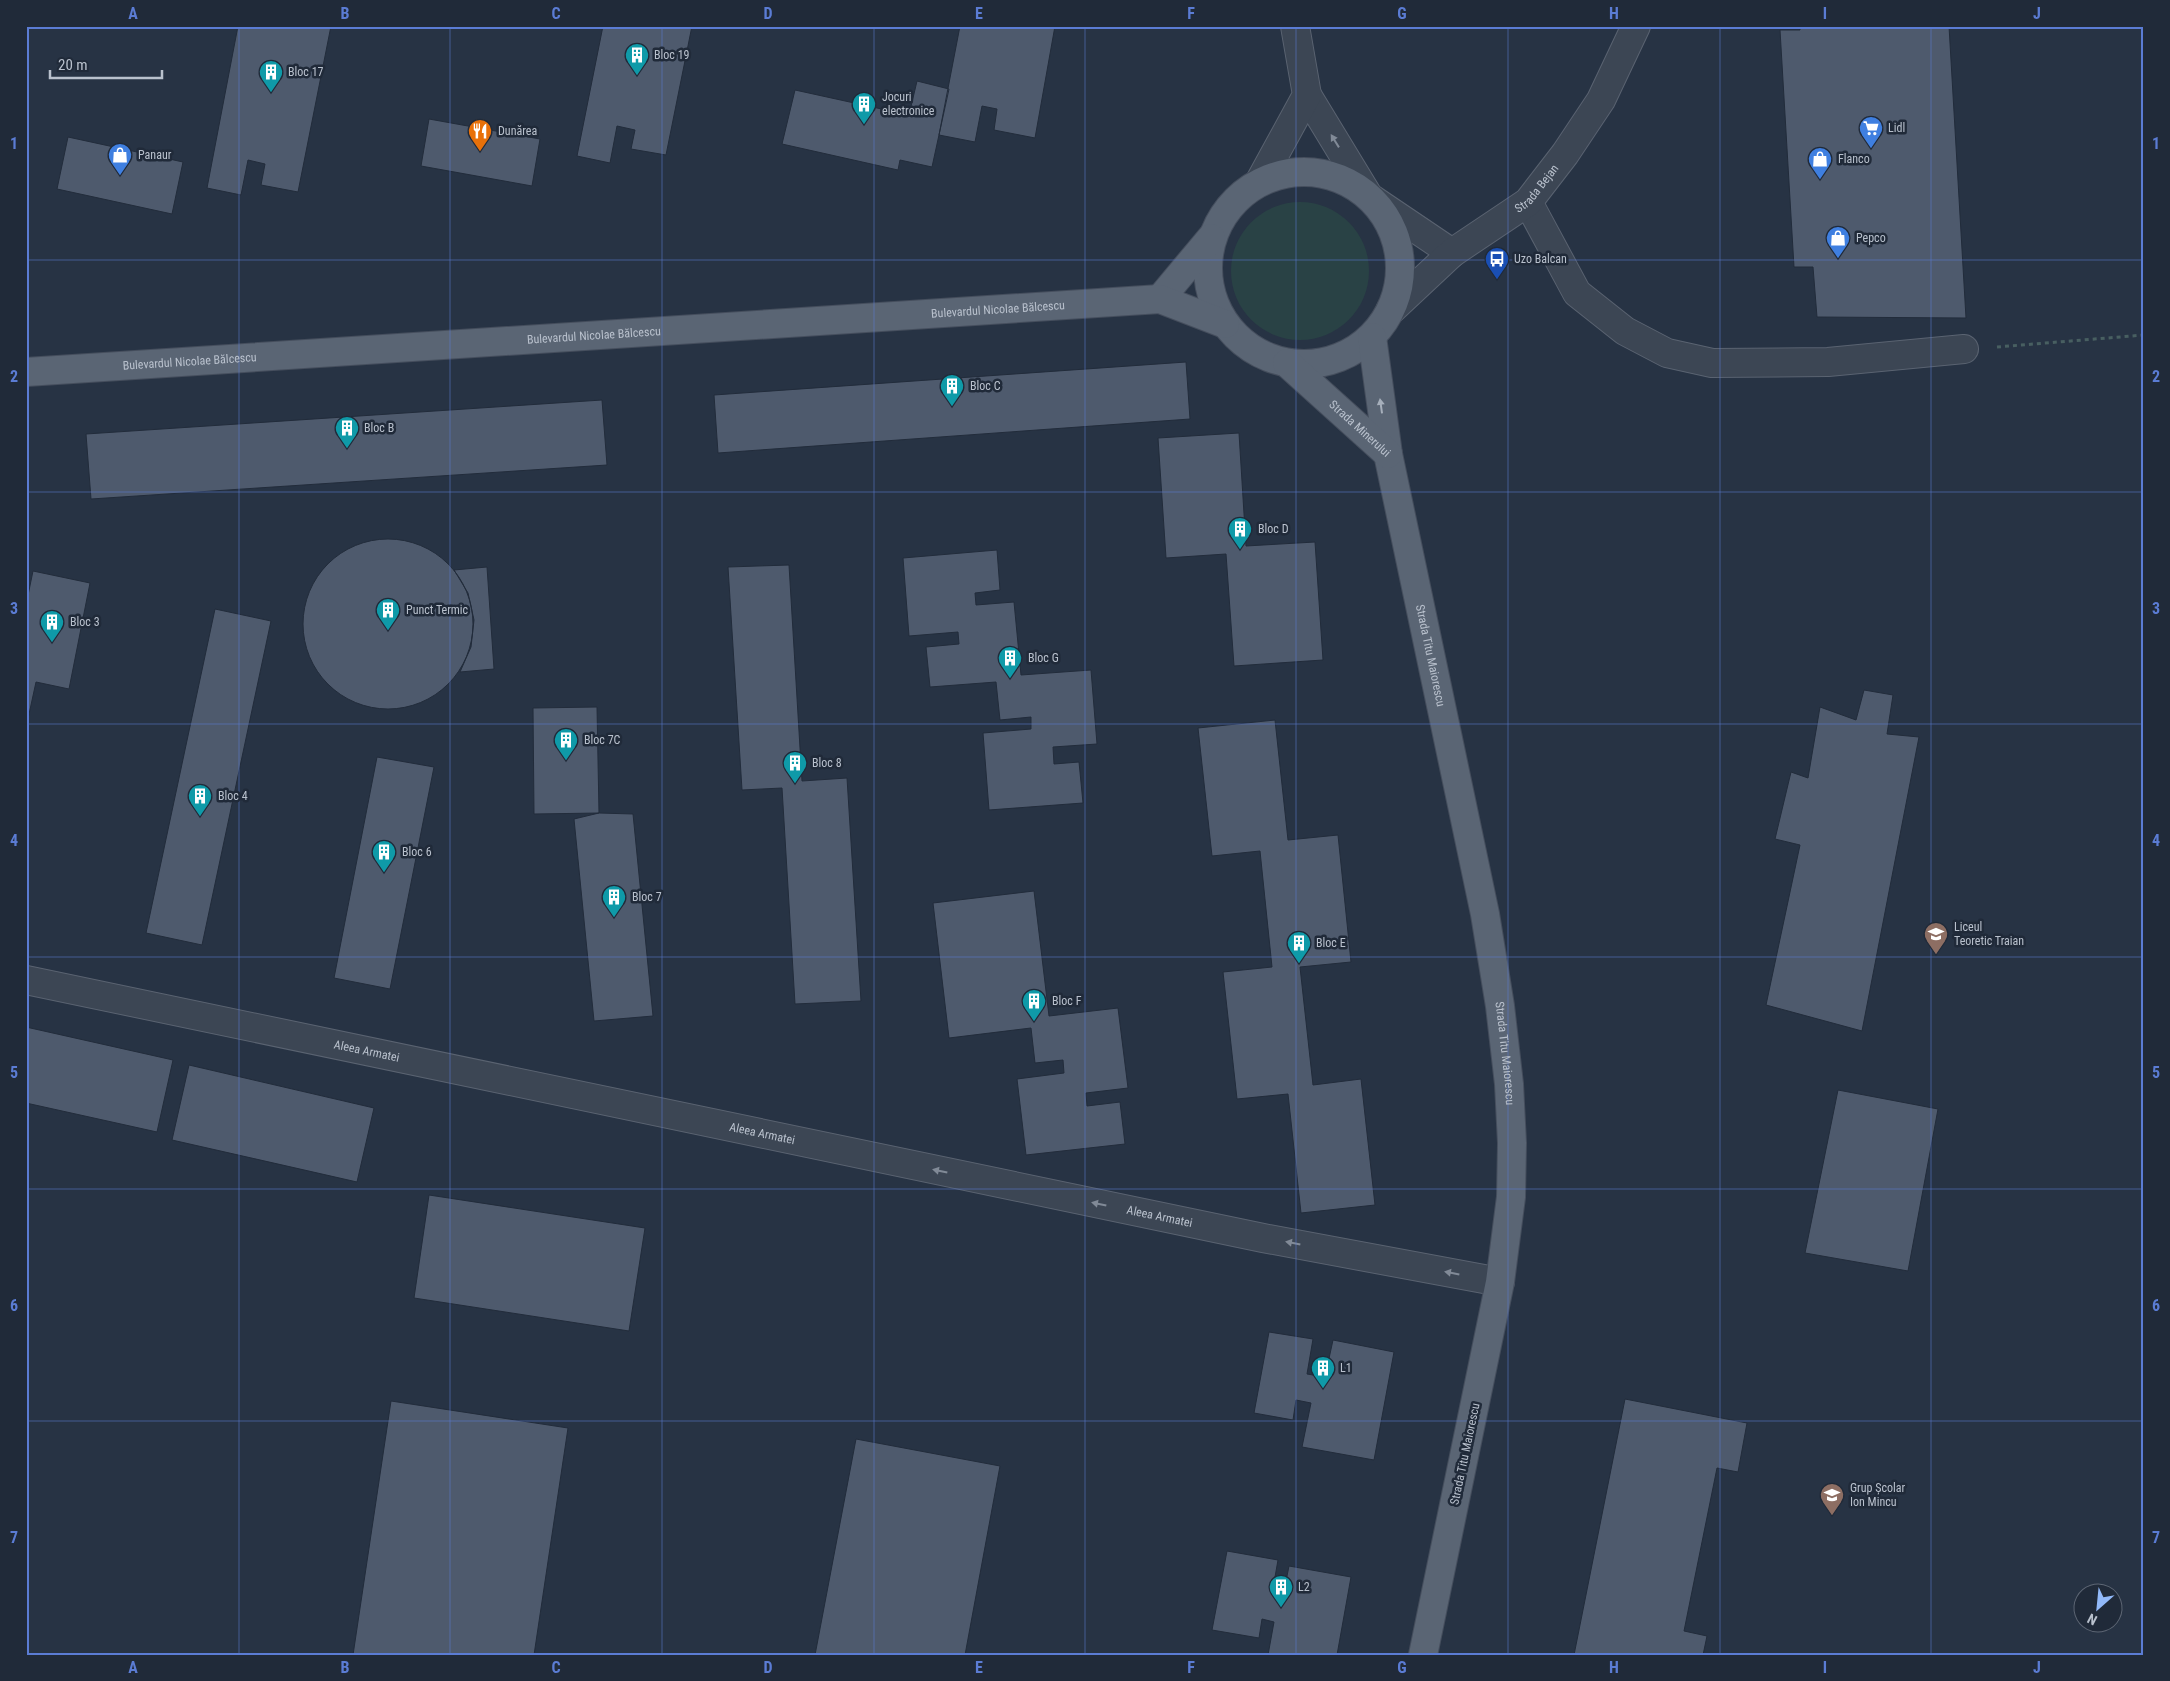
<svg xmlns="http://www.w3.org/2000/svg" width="2170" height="1681" viewBox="0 0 2170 1681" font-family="'Roboto Condensed',sans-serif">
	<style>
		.green { fill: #294245 }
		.building { fill: #4e5a6d; stroke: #222c3b }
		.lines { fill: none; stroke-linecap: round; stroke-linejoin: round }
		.minor-casing { stroke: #5a6371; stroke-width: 30 }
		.major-casing { stroke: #454e5d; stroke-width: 30 }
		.path { stroke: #485f61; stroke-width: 3; stroke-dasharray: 4 4; stroke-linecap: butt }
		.minor { stroke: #3c4654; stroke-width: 28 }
		.major { stroke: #5a6574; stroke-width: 28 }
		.oneway { fill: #818a97 }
		.oneway2 { fill: #a6afbb }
		.grid { fill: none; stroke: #5b7cd4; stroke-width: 1; stroke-opacity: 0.55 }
		.labels { text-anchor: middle; stroke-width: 5; stroke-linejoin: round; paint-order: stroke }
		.poi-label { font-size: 12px; fill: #b9c1cd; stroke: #202a39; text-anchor: start }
		.street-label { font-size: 12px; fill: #b9c1cd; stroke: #202a39 }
		.neatline { fill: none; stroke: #5b7cd4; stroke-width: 2 }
		.grid-label { font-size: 16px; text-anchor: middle; font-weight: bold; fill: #5b7cd4 }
	</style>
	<rect width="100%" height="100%" fill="#273344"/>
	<path class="green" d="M1231 271a69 69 0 1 1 138 0a69 69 0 1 1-138 0Z"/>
	<path class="building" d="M238,26H331L298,192L261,185L265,164L248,160L241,195L207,188Z
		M603,26H692L666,155L631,149L635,130L617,126L610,163L577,156Z
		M960,26H1055L1035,138L994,130L997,109L982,106L975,142L939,135Z
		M1800,26H1949L1966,318L1817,317L1813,267H1794L1780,30H1800Z
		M917,81L949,89L932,167L900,160L898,170L782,144L795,90L909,115Z
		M429,119L540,139L532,186L421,166Z
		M68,137L183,162L172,214L57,189Z
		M1186,362L1190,419L718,453L714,395Z
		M602,400L607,465L91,499L86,434Z
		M1239,433L1246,546L1315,542L1323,660L1234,666L1226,554L1166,558L1158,438Z
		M303 624a85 85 0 1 1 170 0a85 85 0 1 1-170 0Z
		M997,550L1000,590L975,593L976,605L1014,602L1021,675L1091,670L1097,744L1053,747L1054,764L1079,762L1083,803L989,810L983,733L1031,729V717L1000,720L996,682L930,687L926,647L959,644L958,632L909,636L903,558Z
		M789,565L802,781L847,778L861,1001L795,1004L782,788L742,790L728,567Z
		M487,567L494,669L460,672L471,647L474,620L468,593L454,570Z
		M33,571L90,583L69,689L36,682L26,728V605Z
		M215,609L271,621L202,945L146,933Z
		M1864,690L1893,695L1887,734L1919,737L1862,1031L1766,1005L1800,845L1775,839L1791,772L1808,778L1820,707L1856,720Z
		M597,707L599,813L534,814L533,708Z
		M1275,720L1288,840L1338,835L1351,962L1300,967L1313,1085L1361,1079L1375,1205L1301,1213L1288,1094L1237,1099L1223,972L1272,967L1260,851L1212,856L1198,728Z
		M377,757L434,767L390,989L334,978Z
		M599,813L633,814L653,1016L594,1021L574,819Z
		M1034,891L1049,1016L1118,1008L1128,1088L1086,1093L1087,1106L1120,1102L1125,1144L1026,1155L1017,1079L1064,1073L1063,1060L1035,1063L1031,1028L949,1038L933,903Z
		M26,1027L173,1060L157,1132L26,1103Z
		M189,1065L374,1108L357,1182L172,1140Z
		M1838,1090L1938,1109L1908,1271L1805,1253Z
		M429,1195L645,1228L629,1331L414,1298Z
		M1269,1332L1313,1339L1307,1374L1325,1377L1333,1340L1394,1352L1374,1460L1302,1447L1311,1403L1296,1400L1293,1420L1254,1413Z
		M1625,1399L1747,1423L1738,1472L1717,1468L1684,1631L1707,1636L1703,1655H1574Z
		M391,1401L568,1428L534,1655H353Z
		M856,1439L1000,1466L965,1655H815Z
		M1227,1551L1278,1560L1272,1594L1283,1596L1289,1566L1351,1577L1337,1655H1268L1274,1622L1262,1619L1259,1638L1212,1630Z"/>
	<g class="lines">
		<g class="minor-casing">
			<g id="minor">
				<path d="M1307,95L1369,197L1452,253"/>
				<path d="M1260,181L1307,95L1295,26"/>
				<path d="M1528,202L1577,293L1625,331L1667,353L1712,363L1828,362L1964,349"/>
				<path id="s1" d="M1390,311L1452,253L1528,202L1565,154L1601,100L1636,26"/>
				<path id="s2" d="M26,980L1263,1238L1500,1282"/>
			</g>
		</g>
		<g class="major-casing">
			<g id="major">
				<circle cx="1304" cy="268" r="96"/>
				<path d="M1160,299L1211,238"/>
				<path id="s3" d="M1372,337L1388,454L1485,914L1500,1006L1509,1084L1512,1143L1511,1197L1500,1282L1423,1655"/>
				<path id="s4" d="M1287,363L1388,454"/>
				<path id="s5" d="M26,372L1160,299L1225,324"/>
			</g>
		</g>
		<path class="path" d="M1997,347L2144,335"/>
		<use href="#minor" class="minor"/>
		<use href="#major" class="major"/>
	</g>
	<defs><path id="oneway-solid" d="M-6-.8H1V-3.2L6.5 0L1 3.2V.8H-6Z" transform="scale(1.25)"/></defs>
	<g class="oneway">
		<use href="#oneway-solid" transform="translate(1335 141) rotate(-122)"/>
		<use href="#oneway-solid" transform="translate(940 1171) rotate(-168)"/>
		<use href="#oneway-solid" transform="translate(1099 1204) rotate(-168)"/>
		<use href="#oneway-solid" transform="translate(1293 1243) rotate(-169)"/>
		<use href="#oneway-solid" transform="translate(1452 1273) rotate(-169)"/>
	</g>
	<use class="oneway2" href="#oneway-solid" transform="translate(1381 406) rotate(-98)"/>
	<path class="grid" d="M239,26V1655M450,26V1655M662,26V1655M874,26V1655M1085,26V1655M1296,26V1655M1508,26V1655M1720,26V1655M1931,26V1655M26,260H2144M26,492H2144M26,724H2144M26,957H2144M26,1189H2144M26,1421H2144"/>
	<defs>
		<g id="building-pin" transform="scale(1.25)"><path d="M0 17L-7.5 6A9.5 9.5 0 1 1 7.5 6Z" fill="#0f9aa8" stroke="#202a39"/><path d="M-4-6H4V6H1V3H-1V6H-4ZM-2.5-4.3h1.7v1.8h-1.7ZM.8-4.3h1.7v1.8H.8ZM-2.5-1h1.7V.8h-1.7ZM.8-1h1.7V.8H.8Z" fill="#fff"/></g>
		<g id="supermarket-pin" transform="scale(1.25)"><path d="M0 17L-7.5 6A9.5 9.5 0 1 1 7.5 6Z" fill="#3f7fe0" stroke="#202a39"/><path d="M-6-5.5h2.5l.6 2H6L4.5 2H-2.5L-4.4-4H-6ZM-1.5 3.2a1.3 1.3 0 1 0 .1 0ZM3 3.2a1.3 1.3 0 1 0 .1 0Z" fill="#fff"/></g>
		<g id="restaurant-pin" transform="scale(1.25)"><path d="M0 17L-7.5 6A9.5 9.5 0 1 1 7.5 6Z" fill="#e8710a" stroke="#202a39"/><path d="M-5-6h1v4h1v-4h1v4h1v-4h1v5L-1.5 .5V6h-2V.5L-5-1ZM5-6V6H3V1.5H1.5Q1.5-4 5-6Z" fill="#fff"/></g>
		<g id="shop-pin" transform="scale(1.25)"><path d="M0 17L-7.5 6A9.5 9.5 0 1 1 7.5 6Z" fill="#3f7fe0" stroke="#202a39"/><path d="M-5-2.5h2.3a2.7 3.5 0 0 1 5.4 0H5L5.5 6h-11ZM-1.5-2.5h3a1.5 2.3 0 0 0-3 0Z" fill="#fff"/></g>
		<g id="bus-pin" transform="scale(1.25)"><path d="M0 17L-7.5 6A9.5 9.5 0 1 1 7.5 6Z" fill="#1a4fb4" stroke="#202a39"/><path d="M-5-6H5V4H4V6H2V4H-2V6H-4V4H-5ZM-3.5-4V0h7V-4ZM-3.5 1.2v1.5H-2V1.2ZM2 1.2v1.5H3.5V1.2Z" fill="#fff"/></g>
		<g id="university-pin" transform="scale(1.25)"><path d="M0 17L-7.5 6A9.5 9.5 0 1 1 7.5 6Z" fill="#8d6e63" stroke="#202a39"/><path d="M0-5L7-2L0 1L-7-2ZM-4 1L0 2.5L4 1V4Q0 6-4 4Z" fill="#fff"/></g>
	</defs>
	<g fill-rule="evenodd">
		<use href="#building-pin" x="637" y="55"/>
		<use href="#building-pin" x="271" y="72"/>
		<use href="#building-pin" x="864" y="104"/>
		<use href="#supermarket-pin" x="1871" y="128"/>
		<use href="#restaurant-pin" x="480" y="131"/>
		<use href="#shop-pin" x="120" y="155"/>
		<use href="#shop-pin" x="1820" y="159"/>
		<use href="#shop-pin" x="1838" y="238"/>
		<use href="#bus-pin" x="1497" y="259"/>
		<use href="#building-pin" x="952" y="386"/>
		<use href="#building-pin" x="347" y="428"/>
		<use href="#building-pin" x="1240" y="529"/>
		<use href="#building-pin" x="388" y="610"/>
		<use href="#building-pin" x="52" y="622"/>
		<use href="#building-pin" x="1010" y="658"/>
		<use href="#building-pin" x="566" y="740"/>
		<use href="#building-pin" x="795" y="763"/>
		<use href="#building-pin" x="200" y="796"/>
		<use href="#building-pin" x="384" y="852"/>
		<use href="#building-pin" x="614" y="897"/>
		<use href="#university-pin" x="1936" y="934"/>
		<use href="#building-pin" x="1299" y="943"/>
		<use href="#building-pin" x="1034" y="1001"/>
		<use href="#building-pin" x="1323" y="1368"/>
		<use href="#university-pin" x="1832" y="1495"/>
		<use href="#building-pin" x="1281" y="1587"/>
	</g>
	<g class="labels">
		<g class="poi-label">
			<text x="654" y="59">Bloc 19</text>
			<text x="288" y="76">Bloc 17</text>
			<text x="882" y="101">Jocuri<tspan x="882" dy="14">electronice</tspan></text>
			<text x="1888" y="132">Lidl</text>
			<text x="498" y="135">Dunărea</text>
			<text x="138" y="159">Panaur</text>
			<text x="1838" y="163">Flanco</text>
			<text x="1856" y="242">Pepco</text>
			<text x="1514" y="263">Uzo Balcan</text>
			<text x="970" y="390">Bloc C</text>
			<text x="364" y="432">Bloc B</text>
			<text x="1258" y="533">Bloc D</text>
			<text x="406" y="614">Punct Termic</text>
			<text x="70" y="626">Bloc 3</text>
			<text x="1028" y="662">Bloc G</text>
			<text x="584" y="744">Bloc 7C</text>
			<text x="812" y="767">Bloc 8</text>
			<text x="218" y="800">Bloc 4</text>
			<text x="402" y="856">Bloc 6</text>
			<text x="632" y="901">Bloc 7</text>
			<text x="1954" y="931">Liceul<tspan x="1954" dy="14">Teoretic Traian</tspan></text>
			<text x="1316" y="947">Bloc E</text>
			<text x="1052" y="1005">Bloc F</text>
			<text x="1340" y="1372">L1</text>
			<text x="1850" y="1492">Grup Școlar<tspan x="1850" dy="14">Ion Mincu</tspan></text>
			<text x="1298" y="1591">L2</text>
		</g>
		<g class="street-label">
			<text dy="4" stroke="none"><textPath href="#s1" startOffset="192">Strada Bejan</textPath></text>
			<text dy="4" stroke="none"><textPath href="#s5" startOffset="974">Bulevardul Nicolae Bălcescu</textPath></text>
			<text dy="4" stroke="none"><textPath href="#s5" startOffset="569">Bulevardul Nicolae Bălcescu</textPath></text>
			<text dy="4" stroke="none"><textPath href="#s5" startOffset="164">Bulevardul Nicolae Bălcescu</textPath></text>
			<text dy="4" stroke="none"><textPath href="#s4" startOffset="98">Strada Minerului</textPath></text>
			<text dy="4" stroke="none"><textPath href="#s3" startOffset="324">Strada Titu Maiorescu</textPath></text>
			<text dy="4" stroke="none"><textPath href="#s2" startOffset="348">Aleea Armatei</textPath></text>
			<text dy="4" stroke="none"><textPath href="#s3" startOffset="729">Strada Titu Maiorescu</textPath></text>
			<text dy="4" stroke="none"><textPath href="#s2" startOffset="752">Aleea Armatei</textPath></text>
			<text dy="4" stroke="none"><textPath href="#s2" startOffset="1158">Aleea Armatei</textPath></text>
			<text transform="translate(1465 1454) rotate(-78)" y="4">Strada Titu Maiorescu</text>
		</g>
	</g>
	<rect width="2170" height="1681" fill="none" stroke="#202a39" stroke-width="55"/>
	<g transform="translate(2098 1608) rotate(207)"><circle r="24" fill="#202a39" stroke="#5d6674"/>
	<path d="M0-4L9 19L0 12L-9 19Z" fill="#92b9f9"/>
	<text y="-8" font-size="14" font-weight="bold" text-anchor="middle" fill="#b9c1cd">N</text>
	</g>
	<path d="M50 70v8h112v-8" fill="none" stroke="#b9c1cd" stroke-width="2.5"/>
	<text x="58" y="70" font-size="15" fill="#b9c1cd" stroke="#202a39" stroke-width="4" paint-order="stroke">20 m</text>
	<rect x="28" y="28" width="2114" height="1626" class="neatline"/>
	<g class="grid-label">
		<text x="133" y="19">A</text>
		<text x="345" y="19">B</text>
		<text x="556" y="19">C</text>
		<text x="768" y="19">D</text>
		<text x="979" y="19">E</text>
		<text x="1191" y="19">F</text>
		<text x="1402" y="19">G</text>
		<text x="1614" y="19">H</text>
		<text x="1825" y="19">I</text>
		<text x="2037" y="19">J</text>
		<text x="14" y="149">1</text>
		<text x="2156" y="149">1</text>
		<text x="14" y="382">2</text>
		<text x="2156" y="382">2</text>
		<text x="14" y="614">3</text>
		<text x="2156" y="614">3</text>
		<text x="14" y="846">4</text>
		<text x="2156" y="846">4</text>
		<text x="14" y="1078">5</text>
		<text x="2156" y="1078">5</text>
		<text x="14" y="1311">6</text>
		<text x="2156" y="1311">6</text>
		<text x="14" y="1543">7</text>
		<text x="2156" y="1543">7</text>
		<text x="133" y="1673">A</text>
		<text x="345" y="1673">B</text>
		<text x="556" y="1673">C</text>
		<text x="768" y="1673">D</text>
		<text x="979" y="1673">E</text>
		<text x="1191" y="1673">F</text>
		<text x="1402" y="1673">G</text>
		<text x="1614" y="1673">H</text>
		<text x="1825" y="1673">I</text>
		<text x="2037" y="1673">J</text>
	</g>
</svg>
